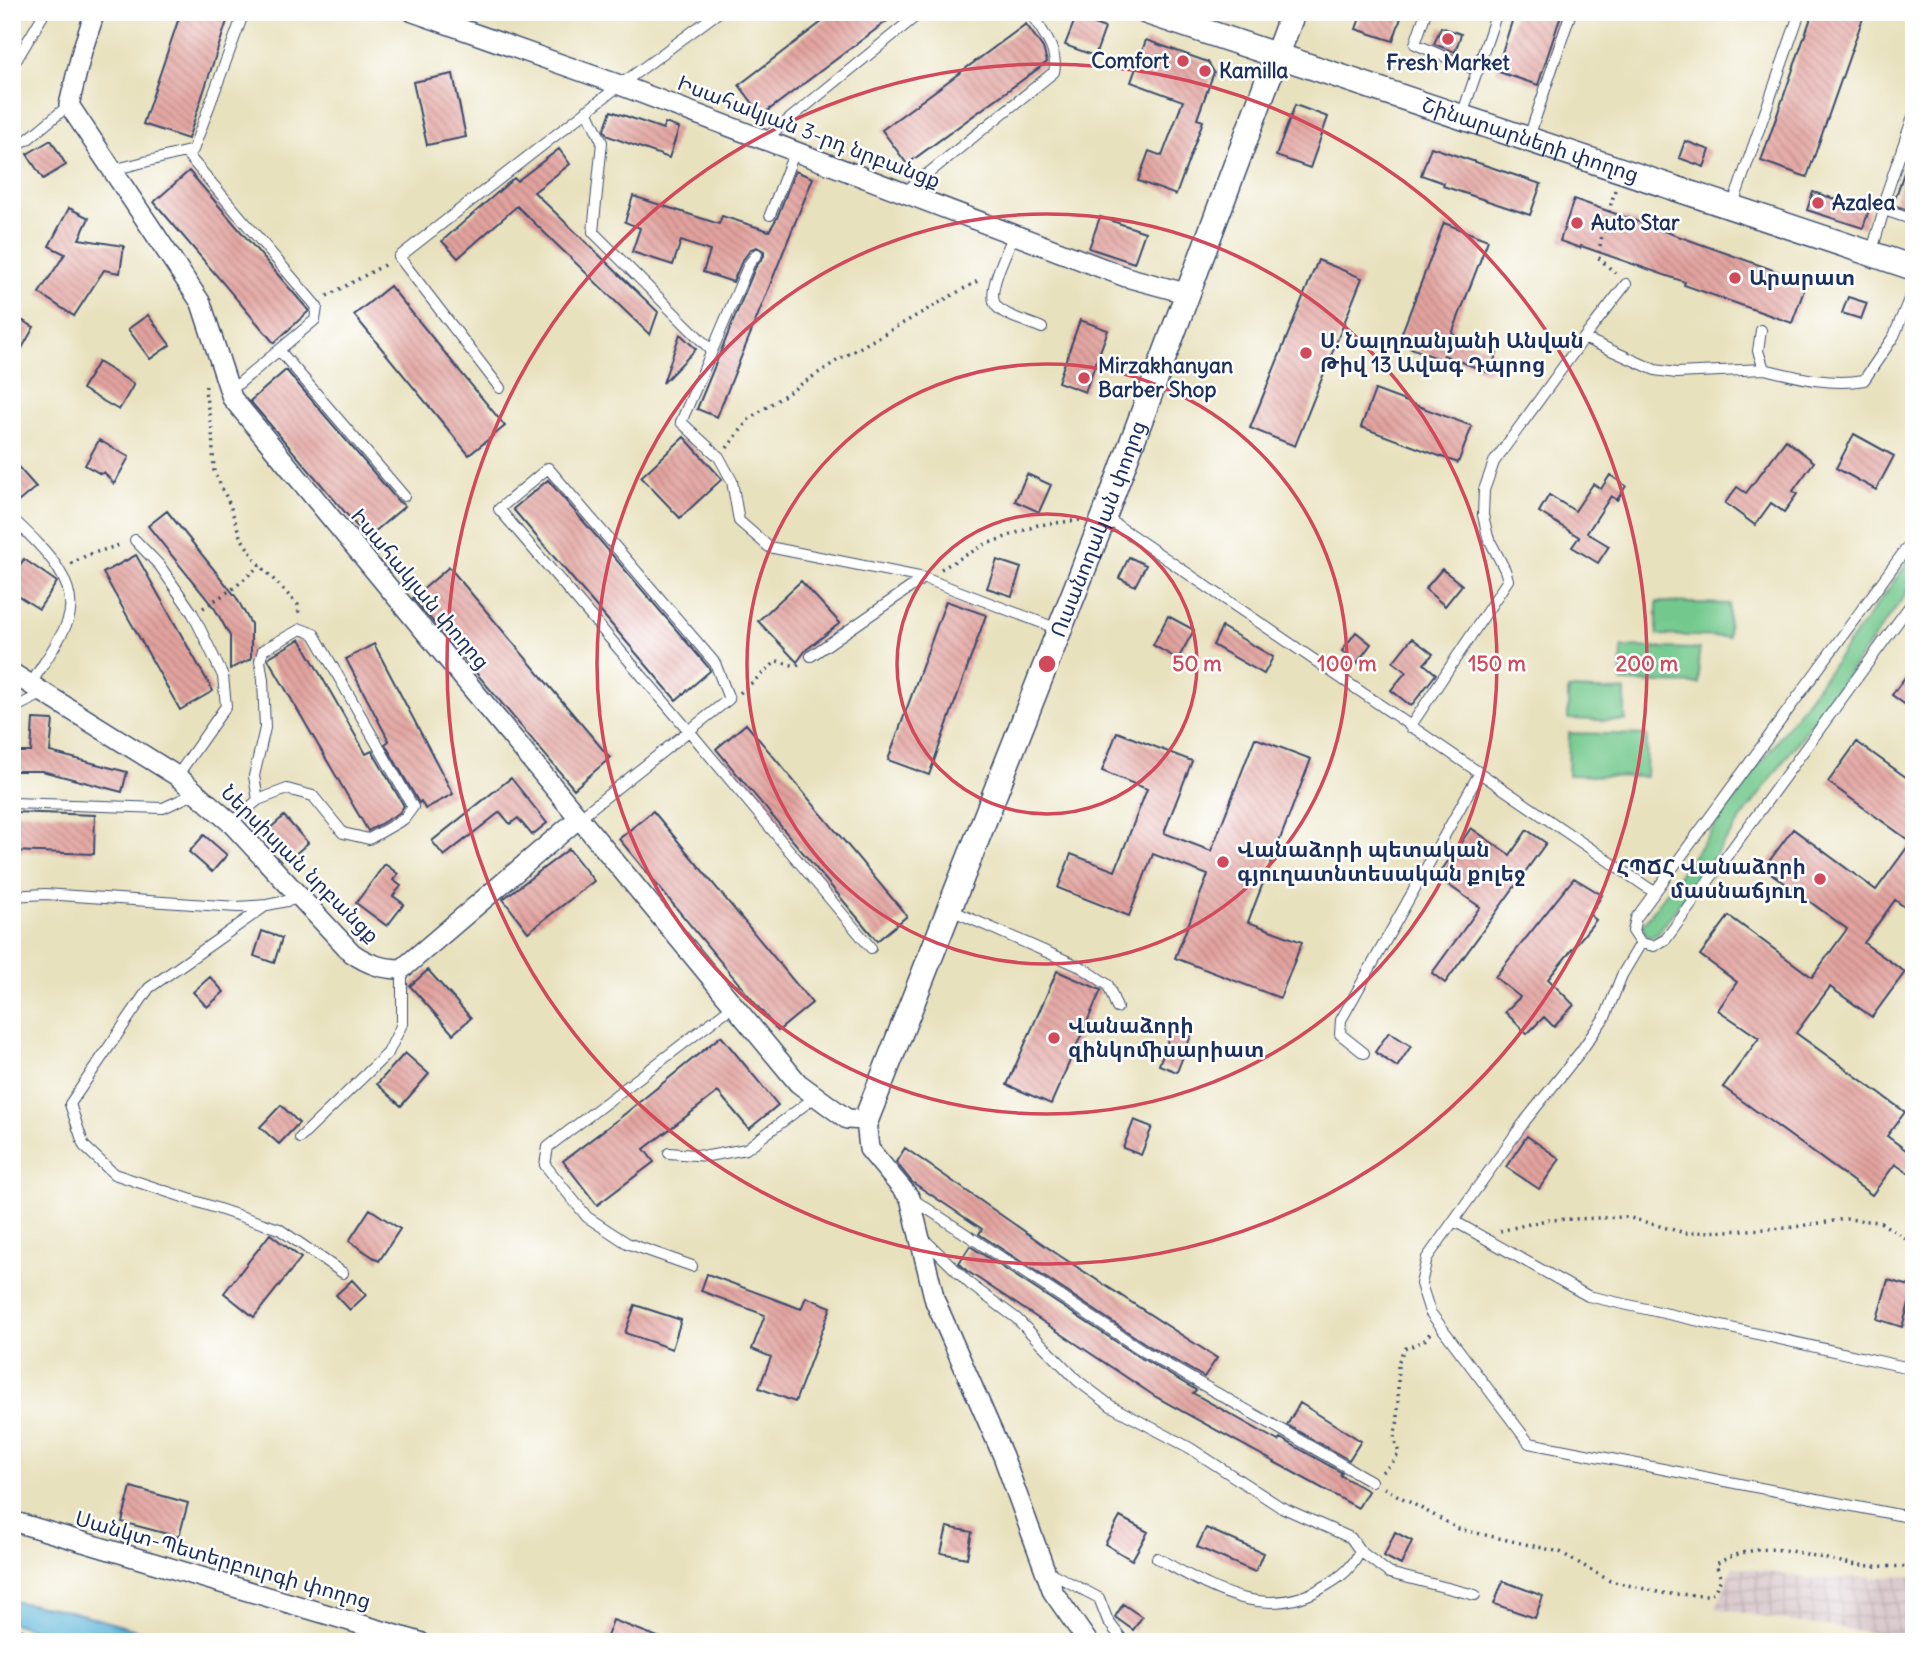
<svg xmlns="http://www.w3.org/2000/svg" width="1926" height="1654" viewBox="0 0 1926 1654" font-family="Delius,'Noto Sans Armenian',sans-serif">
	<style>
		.industrial { fill: url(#industrial-grid) }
		.grass { fill: #73c98d; stroke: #477c76; stroke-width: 2 }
		.water { fill: #59b3d7; stroke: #3a719a; stroke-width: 2 }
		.building { fill: url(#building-back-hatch) }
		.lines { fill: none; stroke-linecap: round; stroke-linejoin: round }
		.service-casing { stroke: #3a4a6c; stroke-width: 12 }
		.minor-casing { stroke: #3a4a6c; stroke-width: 22 }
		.tertiary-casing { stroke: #3a4a6c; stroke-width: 27 }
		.path { stroke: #3a4a6c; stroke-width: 3.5; stroke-dasharray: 2 5; stroke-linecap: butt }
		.service { stroke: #fff; stroke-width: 10 }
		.minor { stroke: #fff; stroke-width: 19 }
		.tertiary { stroke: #fff; stroke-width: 24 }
		.ring { fill: none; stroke: #d1495b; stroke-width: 3.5 }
		.poi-dot { fill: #d1495b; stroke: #fff; stroke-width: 2.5 }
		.labels { text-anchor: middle; stroke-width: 5; stroke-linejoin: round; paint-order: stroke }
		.poi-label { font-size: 21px; font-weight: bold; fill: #1b2f5e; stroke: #fff; text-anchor: start }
		.street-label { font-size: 21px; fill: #1b2f5e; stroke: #fff }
		.centre { fill: #d1495b; stroke: #fff; stroke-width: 3.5 }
		.ring-label { font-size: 21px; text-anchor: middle; font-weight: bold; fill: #d1495b; stroke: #fff; stroke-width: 5; stroke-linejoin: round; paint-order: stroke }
	</style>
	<defs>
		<pattern id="industrial-grid" width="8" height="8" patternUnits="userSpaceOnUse" patternTransform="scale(1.75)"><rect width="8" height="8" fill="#d2bec2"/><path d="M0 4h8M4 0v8" fill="none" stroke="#aa9ba1"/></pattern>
		<pattern id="building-back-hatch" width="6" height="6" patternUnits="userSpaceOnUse" patternTransform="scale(1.75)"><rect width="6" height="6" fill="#e3a39e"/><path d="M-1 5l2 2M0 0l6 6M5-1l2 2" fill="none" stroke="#b78584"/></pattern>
	</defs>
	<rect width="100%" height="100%" fill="#fff"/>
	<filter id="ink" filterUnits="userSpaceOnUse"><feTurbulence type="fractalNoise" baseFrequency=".0143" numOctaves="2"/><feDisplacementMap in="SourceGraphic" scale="14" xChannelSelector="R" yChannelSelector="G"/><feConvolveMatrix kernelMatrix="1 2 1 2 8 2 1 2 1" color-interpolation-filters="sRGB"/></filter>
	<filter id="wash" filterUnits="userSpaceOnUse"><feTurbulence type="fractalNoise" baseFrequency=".00686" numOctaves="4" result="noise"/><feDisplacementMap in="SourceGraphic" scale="28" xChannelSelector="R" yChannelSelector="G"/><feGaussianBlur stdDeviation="1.57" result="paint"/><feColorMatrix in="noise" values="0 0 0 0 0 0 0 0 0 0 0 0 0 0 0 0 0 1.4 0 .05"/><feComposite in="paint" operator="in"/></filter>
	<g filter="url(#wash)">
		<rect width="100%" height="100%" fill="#e8e1bd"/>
		<path class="industrial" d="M1733,1566L1813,1579L1914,1576V1642L1864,1631L1787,1621L1716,1608Z"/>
		<path class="grass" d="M1914,554V583L1658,933L1650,937L1646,935L1642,927L1644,923Z
			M1657,602L1729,604L1728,637L1657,635Z
			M1622,647L1699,649V684L1621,682Z
			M1568,689L1625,691V721L1568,719Z
			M1569,733L1647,735L1646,777L1568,775Z"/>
		<path class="water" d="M12,1601L67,1610L178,1642H76L12,1623Z"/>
		<g id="blocks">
			<path class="building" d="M181,12H230L188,139L143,124Z
				M835,12H899L762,115L739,85Z
				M1362,12H1403L1393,41L1356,29Z
				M1515,12H1562L1538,85L1496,71Z
				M1813,12H1865L1807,177L1761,161Z
				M1076,17L1105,28L1095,56L1065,45Z
				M1026,24L1043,48L1047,62L907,164L882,130Z
				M1441,27L1461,34L1455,52L1434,44Z
				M1146,40L1208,62L1214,72L1197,119L1203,121L1176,195L1138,181L1149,151L1162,156L1183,101L1131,82Z
				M453,74L466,137L427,145L413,82Z
				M1295,105L1328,117L1310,168L1276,156Z
				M611,111L663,129L665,123L679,128L669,158L608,136L604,130Z
				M51,140L66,165L43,179L27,154Z
				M1685,141L1710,150L1704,167L1679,158Z
				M1431,147L1541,184L1530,215L1443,186L1444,183L1421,175Z
				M559,149L570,164L534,192L658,312L650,335L517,206L458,258L442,241L514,178L517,181Z
				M1911,152H1914V212L1893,205Z
				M189,171L309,311L274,343L154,202Z
				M795,171L813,178L717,417L697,409L755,268L764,256V251L757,247L751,249L742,261L733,282L703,272L710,251L681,241L673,265L632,252L640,228L625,222L633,196L719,224L722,216L769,231L777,218Z
				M1813,192L1869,210L1863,228L1807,210Z
				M1574,199L1807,282L1792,323L1684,285L1685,282L1581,246L1580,248L1560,241Z
				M69,208L89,218L79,239L124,246L120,273L104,270L74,316L39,293L65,254L49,246Z
				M1100,217L1145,232L1134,263L1089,248Z
				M1444,223L1488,240L1452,334L1497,353L1489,373L1444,355L1442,360L1398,343Z
				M1318,260L1362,278L1295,446L1250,428Z
				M390,286L505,426L469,455L354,315Z
				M1848,297L1867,303L1861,319L1842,313Z
				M12,315L34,327L12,366Z
				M148,315L170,345L150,359L128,329Z
				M1080,320L1108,330L1085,392L1058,382Z
				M680,334L696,349L663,383Z
				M98,362L134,384L119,410L82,389Z
				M286,370L398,501L405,506L367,538L250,401Z
				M1375,390L1472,426L1458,463L1361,427Z
				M1854,434L1894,456L1876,490L1836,468Z
				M684,437L722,479L680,518L641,477Z
				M99,440L129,457L114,484L104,472L101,474L85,465Z
				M1786,440L1814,462L1793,491L1797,494L1784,512L1771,503L1755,525L1725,503L1737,487L1746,493Z
				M12,460L36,487L12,507Z
				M1027,474L1051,485L1039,512L1015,501Z
				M1610,475L1626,486L1617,500L1611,496L1587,533L1609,546L1598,563L1572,547L1579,537L1539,512L1549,495L1575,511L1593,484L1601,489Z
				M548,480L709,668L710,671L676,700L513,509Z
				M167,511L236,597L251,624V659L230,669V636L215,609L148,526Z
				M136,555L213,691L180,710L103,573Z
				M1129,557L1146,565L1135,586L1119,578Z
				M24,559L57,582L39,609L12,592V577Z
				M997,560L1021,568L1012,596L987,588Z
				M449,567L610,758L574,789L413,598Z
				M1442,569L1462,585L1445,606L1425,589Z
				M801,581L840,623L806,650L797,662L758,621Z
				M946,601L986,615L929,775L888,760Z
				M1168,616L1194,630L1178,659L1153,645Z
				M1222,627L1273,657L1264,674L1213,645Z
				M1356,632L1371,644L1357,663L1342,651Z
				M1412,638L1433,654L1424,664L1436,674L1411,706L1391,690L1406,672L1393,662Z
				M300,639L366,754L372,751L404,806L399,813L368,831L268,659L269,657Z
				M374,644L453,794L425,809L421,801L419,803L385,744L389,741L346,659Z
				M1914,665V711L1892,695Z
				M33,719L53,720L50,752L127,772L122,792L42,771H12V752H31Z
				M746,724L907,916L877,941L716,749Z
				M1117,732L1192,761L1164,833L1211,851L1255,738L1311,759L1248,922L1302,942L1280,998L1175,958L1208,875L1153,854L1129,916L1058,888L1071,854L1115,871L1147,789L1102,771Z
				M1857,742L1914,783V914L1895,900L1864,943L1905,972L1872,1017L1830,987L1796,1033L1905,1112L1887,1136L1914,1156V1177L1895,1164L1872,1195L1723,1087L1759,1038L1718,1010L1737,982L1700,955L1729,916L1812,977L1847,929L1764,868L1793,829L1876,890L1911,842L1828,782Z
				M511,778L547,823L532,835L518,818L510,824L500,812L444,856L432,841Z
				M653,811L812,1003L778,1031L619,839Z
				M12,812L95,815L94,854L12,851Z
				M284,816L308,843L292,857L268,830Z
				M1471,828L1510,855L1527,830L1546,843L1445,983L1432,973L1480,907L1437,877Z
				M204,835L227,855L212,872L189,852Z
				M569,849L594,881L528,932L503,899Z
				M385,864L398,874L393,880L401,886L393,896L404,904L387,926L356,903Z
				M1574,878L1602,895L1590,915L1596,920L1548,979L1574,1005L1554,1027L1544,1017L1527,1034L1505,1012L1520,997L1495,977Z
				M262,931L282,938L274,963L254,956Z
				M428,970L471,1018L453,1034L410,986Z
				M1057,971L1101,990L1051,1104L1007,1085Z
				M210,977L224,992L207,1007L193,992Z
				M1173,1026L1192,1033L1177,1072L1159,1065Z
				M1389,1032L1411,1046L1397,1067L1375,1052Z
				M721,1036L778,1105L749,1129L718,1092L644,1149L654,1162L597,1205L563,1161L621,1117Z
				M405,1053L429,1074L401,1106L377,1084Z
				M281,1105L299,1123L279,1144L260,1127Z
				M1134,1120L1152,1127L1141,1155L1123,1148Z
				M1527,1136L1560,1159L1539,1189L1506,1167Z
				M905,1148L1057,1254L1217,1358L1204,1377L1149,1346L979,1234L982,1229L912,1182L896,1162Z
				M370,1209L400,1229L379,1261L349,1241Z
				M270,1234L301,1258L254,1317L224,1293Z
				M970,1246L1141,1358L1196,1390L1193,1393L1278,1441L1280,1438L1342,1473L1340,1475L1368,1491L1358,1508L1156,1397L967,1271L959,1263Z
				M707,1274L801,1309L806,1297L831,1307L795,1402L759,1388L771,1357L752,1349L765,1315L701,1291Z
				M352,1280L366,1295L350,1310L336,1295Z
				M1888,1280L1914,1287L1902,1327L1877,1319Z
				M635,1305L681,1320L672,1349L625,1333Z
				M1300,1403L1361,1441L1349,1460L1287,1425Z
				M131,1487L188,1503L179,1537L122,1522Z
				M1120,1517L1148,1532L1132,1560L1105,1544Z
				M947,1527L972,1532L967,1558L941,1553Z
				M1206,1528L1263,1553L1255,1572L1197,1547Z
				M1395,1532L1412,1541L1401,1565L1384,1556Z
				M1503,1581L1543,1596L1535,1618L1494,1604Z
				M1123,1604L1142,1617L1133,1630L1115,1617Z
				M613,1620L666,1640L665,1642H605Z"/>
		</g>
	</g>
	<g filter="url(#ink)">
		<use href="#blocks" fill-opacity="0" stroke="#3a4a6c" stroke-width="2"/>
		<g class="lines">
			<g class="service-casing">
				<path id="service" d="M1426,12L1415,44L1478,71
					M12,57L17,59L45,12
					M587,110L602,142L593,232L712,351L681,422L719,457L732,481L739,521L769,547L924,578L1058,629
					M1461,118L1497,12
					M765,139L921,12
					M1528,140L1571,12
					M12,145L27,140L69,105
					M186,153L317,307L315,320L230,391
					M112,170L193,150L244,12
					M905,192L1054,72C1059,50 1041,30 1030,12
					M1732,207L1800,12
					M1884,210L1914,220
					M770,215L795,151
					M1014,234C1008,250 984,294 997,307C1007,317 1029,322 1042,328
					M1871,254L1884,210V201L1914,114
					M1761,330L1758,351L1764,369C1797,377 1830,386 1864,380L1894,336L1914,287
					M1584,338L1655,370L1676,373L1764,369
					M279,350L404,496
					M712,351L749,264L757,254
					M500,388L399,257L620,85L719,12
					M1105,517L1654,892
					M12,518C39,544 83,582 67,623C58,644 42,665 31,684
					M1914,538L1636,918L1633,931L1641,943L1654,946L1666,939L1914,600
					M135,540L160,566L193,614L223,676L226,706L177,776
					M811,656L924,578
					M12,707H16L44,693
					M1410,727L1508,580L1505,570L1488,537L1483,515L1484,490L1494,462L1584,338L1626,284
					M12,803L163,808L196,793
					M579,818L729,699L715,663L548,468L499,509L690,732L871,948
					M231,823L258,800L287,789L313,796L343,833L369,839L404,819L413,807L314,634L301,629L263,650L260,661L263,680L265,728L254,776L258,800
					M12,896L45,894L237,907L267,905L301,898
					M267,905L149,988L70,1104L84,1146L114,1174L279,1229L343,1273
					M951,910L1083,968L1108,985L1117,1008
					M1641,943L1622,975L1606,1015L1581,1051L1525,1121L1427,1258L1421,1284L1430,1312L1529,1443L1914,1518
					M1364,1053L1340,1034L1341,1020L1479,774
					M300,1138L388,1053L402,1024V969
					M669,1153L708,1156L746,1149L815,1097
					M911,1198L1145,1352L1371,1481
					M1454,1221L1588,1296L1914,1369
					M922,1237L971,1285L1016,1318L1078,1381L1111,1406L1190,1448L1279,1506L1351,1538L1360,1551C1353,1567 1342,1576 1327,1585C1265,1624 1212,1588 1157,1558
					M692,1266L627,1243L587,1217L545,1165L548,1147L734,1005
					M1360,1551L1389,1573L1475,1595
					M1049,1572L1099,1598L1108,1621L1124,1642"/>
			</g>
			<g class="minor-casing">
				<path id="minor" d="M95,12L82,51L69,105L201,303L232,398L798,1083L847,1119L866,1120L869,1149L910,1198L935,1301L1003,1456L1053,1592L1088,1642
					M413,12L620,85L1126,277L1189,294
					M12,673L177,776L231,823L352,953C368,964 382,969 402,969L579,818
					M12,1521L420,1642
					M12,1638L28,1642"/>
			</g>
			<g class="tertiary-casing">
				<g id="tertiary">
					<path id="s1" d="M1147,12L1914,268"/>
					<path id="s2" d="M866,1120L1104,517L1293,12"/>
				</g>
			</g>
			<path class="path" d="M1615,190L1602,235L1598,257L1616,274
				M327,296L388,263
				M206,386L205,391L212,431L214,471L230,505L240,536L256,561L298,605L299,616
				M727,448L750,418L838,360L981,279
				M71,564L87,555L123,544
				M941,569L984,545L1038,525L1081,520
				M203,608L234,588L260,565
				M740,693L777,661L796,666L799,664
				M1500,1231L1546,1220L1627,1217L1685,1233L1787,1228L1846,1219L1880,1222L1914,1244
				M1382,1472L1392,1463L1399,1453L1394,1438L1398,1420V1363L1404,1349L1424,1341L1430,1333
				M1384,1488L1459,1529L1560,1552L1610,1581L1667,1594L1708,1595L1714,1592L1721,1579L1716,1564C1769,1534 1806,1558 1859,1565C1877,1567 1896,1566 1914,1567"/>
			<use href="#service" class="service"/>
			<use href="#minor" class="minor"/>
			<use href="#tertiary" class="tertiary"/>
		</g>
	</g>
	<g class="ring">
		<circle cx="1047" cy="664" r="150"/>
		<circle cx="1047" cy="664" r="300"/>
		<circle cx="1047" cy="664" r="450"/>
		<circle cx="1047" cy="664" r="600"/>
	</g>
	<g class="poi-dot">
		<circle cx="1448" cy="39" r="7"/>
		<circle cx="1183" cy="61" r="7"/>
		<circle cx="1205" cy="71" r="7"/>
		<circle cx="1818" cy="203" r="7"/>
		<circle cx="1577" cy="223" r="7"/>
		<circle cx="1735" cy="278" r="7"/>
		<circle cx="1306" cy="353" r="7"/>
		<circle cx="1084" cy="378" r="7"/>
		<circle cx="1223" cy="862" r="7"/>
		<circle cx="1820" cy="879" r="7"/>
		<circle cx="1054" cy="1038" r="7"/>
	</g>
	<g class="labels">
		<g class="poi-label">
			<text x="1169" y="68" text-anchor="end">Comfort</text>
			<text x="1448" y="70" text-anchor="middle">Fresh Market</text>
			<text x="1219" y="78">Kamilla</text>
			<text x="1832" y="210">Azalea</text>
			<text x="1591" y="230">Auto Star</text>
			<text x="1749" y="285">Արարատ</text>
			<text x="1320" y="348">Ս. Նալղռանյանի Անվան<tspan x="1320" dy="24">Թիվ 13 Ավագ Դպրոց</tspan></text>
			<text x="1098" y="373">Mirzakhanyan<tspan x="1098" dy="24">Barber Shop</tspan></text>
			<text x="1237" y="857">Վանաձորի պետական<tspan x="1237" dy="24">գյուղատնտեսական քոլեջ</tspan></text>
			<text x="1806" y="874" text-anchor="end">ՀՊՃՀ Վանաձորի<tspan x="1806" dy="24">մասնաճյուղ</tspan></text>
			<text x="1068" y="1033">Վանաձորի<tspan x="1068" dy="24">զինկոմիսարիատ</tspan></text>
		</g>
		<g class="street-label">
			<text transform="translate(809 132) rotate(21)" y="7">Իսահակյան 3-րդ նրբանցք</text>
			<text dy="7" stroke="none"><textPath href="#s1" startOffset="404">Շինարարների փողոց</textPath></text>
			<text dy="7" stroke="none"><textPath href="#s2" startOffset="635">Ուսանողական փողոց</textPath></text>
			<text transform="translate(420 589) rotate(50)" y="7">Իսահակյան փողոց</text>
			<text transform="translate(300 864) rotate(45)" y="7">Ներսիսյան նրբանցք</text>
			<text transform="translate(223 1560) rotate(16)" y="7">Սանկտ-Պետերբուրգի փողոց</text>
		</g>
	</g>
	<circle cx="1047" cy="664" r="10" class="centre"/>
	<g class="ring-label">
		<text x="1197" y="671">50 m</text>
		<text x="1347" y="671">100 m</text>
		<text x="1497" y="671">150 m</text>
		<text x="1647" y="671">200 m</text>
	</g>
	<rect width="1926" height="1654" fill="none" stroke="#fff" stroke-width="42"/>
</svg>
